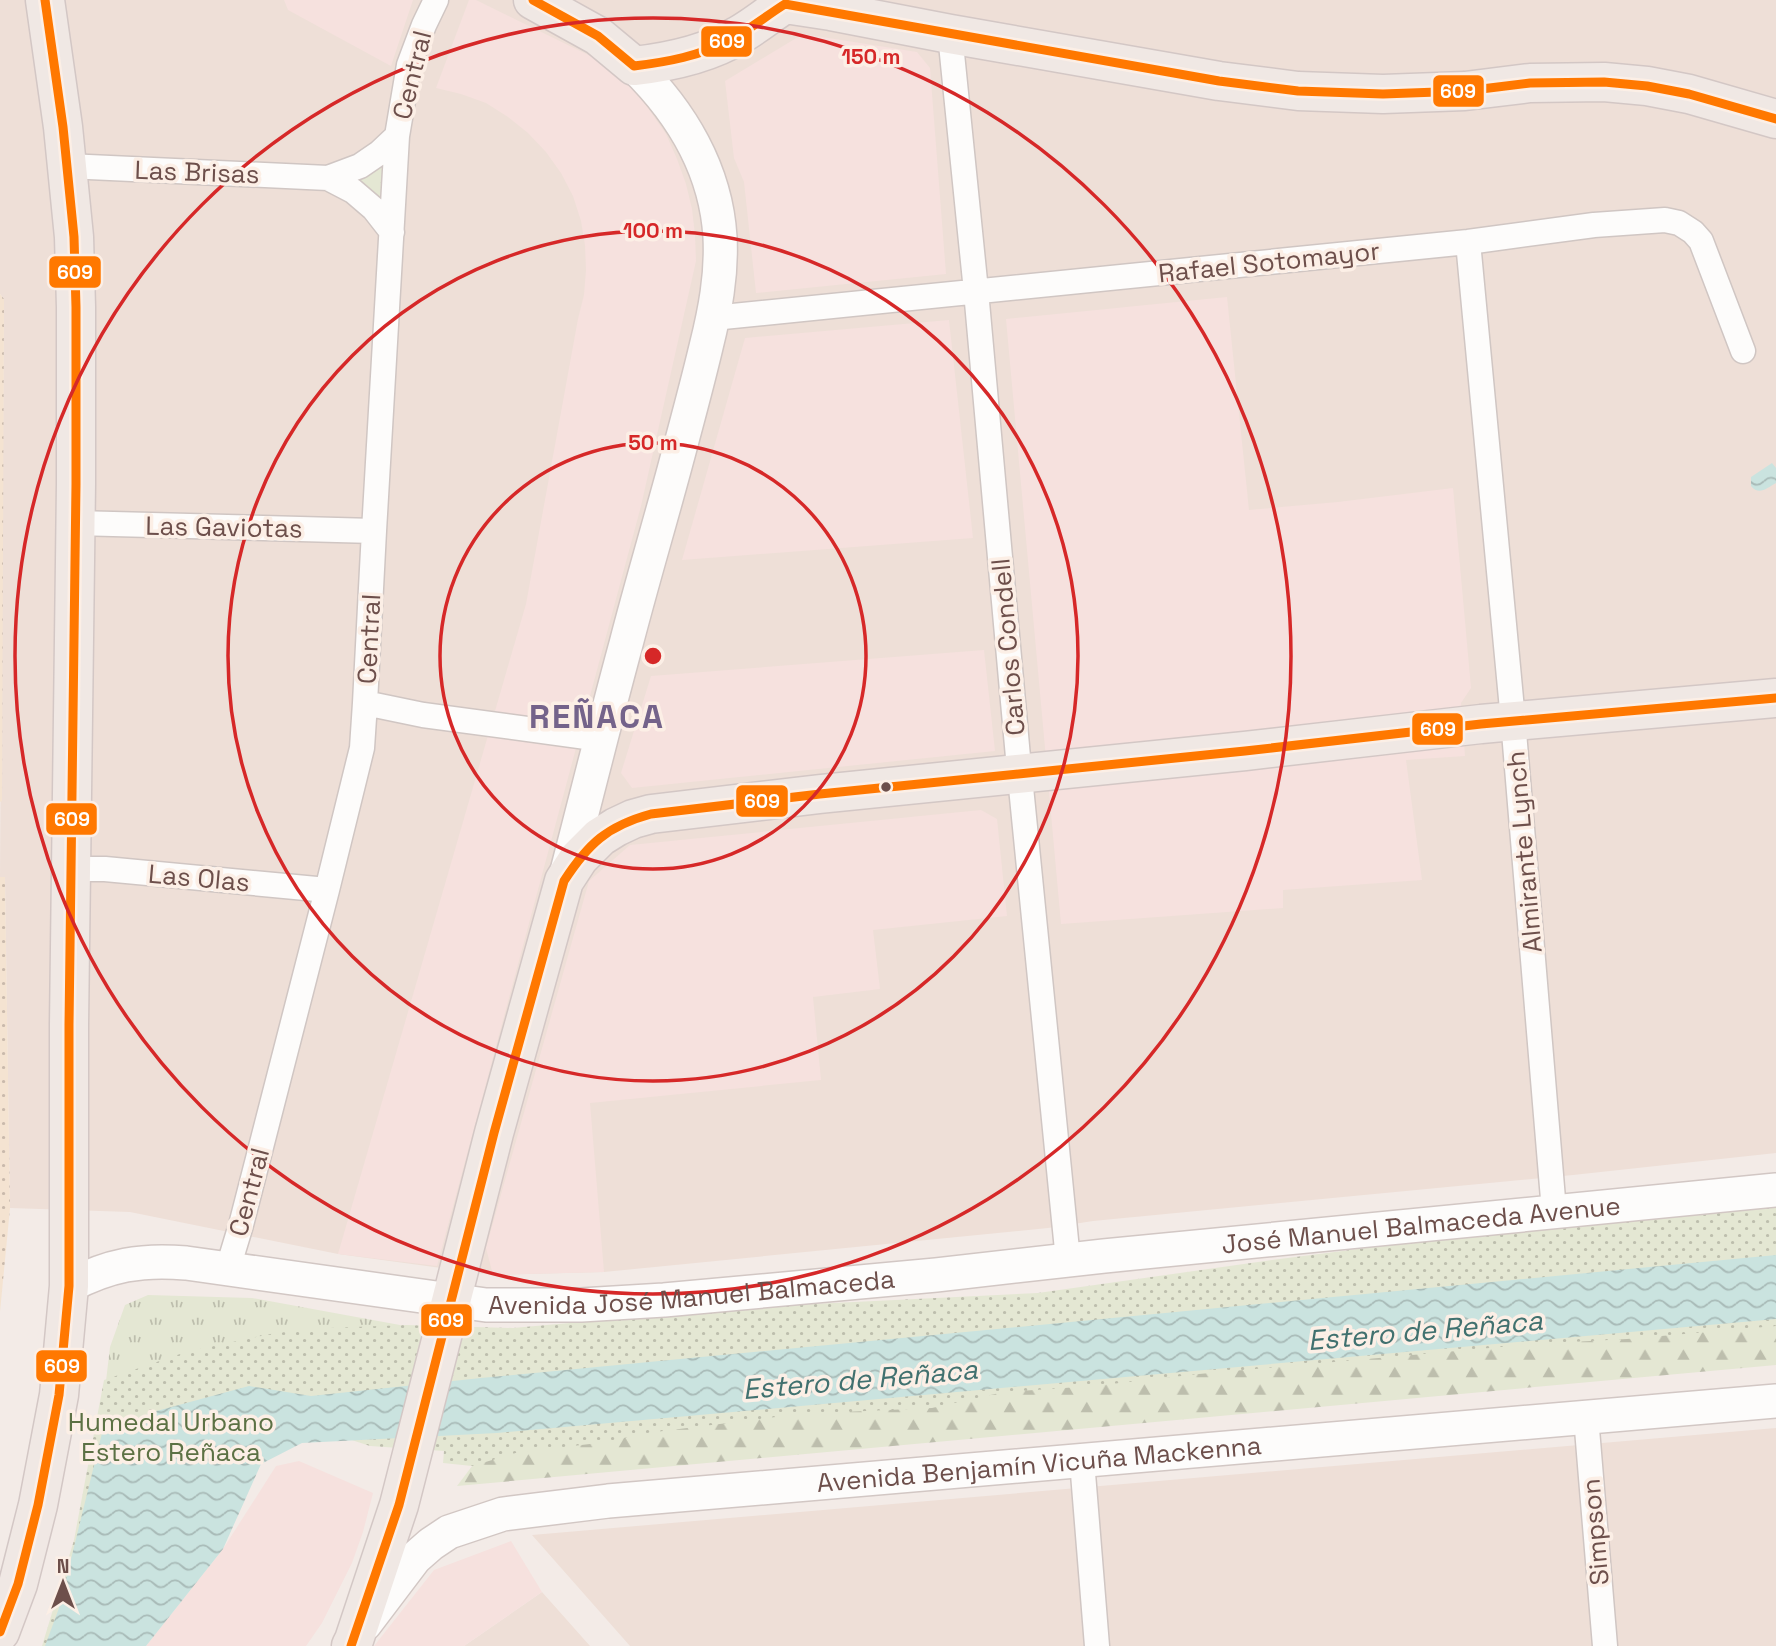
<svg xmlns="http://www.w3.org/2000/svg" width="1776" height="1646" viewBox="0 0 1776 1646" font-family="'Space Grotesk',sans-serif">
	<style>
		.residential { fill: #eedfd7 }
		.commercial { fill: #f6e1de }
		.grass { fill: url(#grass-tufts) }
		.forest { fill: url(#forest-firs) }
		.sand { fill: url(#sand-dots) }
		.park { fill: url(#park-dots) }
		.water { fill: url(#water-waves) }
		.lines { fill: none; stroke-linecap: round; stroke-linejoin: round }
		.street-casing { stroke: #d0c6c3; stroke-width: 27 }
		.secondary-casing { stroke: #d2c7c4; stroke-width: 36 }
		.primary-casing { stroke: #d3c7c5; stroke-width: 41 }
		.street { stroke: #fdfcfb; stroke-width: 24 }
		.secondary { stroke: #fdfcfb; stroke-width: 33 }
		.primary { stroke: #f0e8e4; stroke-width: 38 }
		.bus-1-casing { stroke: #fcefe6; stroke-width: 14 }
		.bus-1 { stroke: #ff7800; stroke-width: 9 }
		.ring { fill: none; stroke: #d62828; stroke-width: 3.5 }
		.bus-dot { fill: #6d4f4b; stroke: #fcefe6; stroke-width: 2.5 }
		.labels { text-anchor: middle; stroke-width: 7; stroke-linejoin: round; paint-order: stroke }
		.street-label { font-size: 26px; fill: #6d4f4b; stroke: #fcefe6 }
		.park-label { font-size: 26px; fill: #5c7144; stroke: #fcefe6 }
		.water-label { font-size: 28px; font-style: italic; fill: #41716f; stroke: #fcefe6 }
		.district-label { font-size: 33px; font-weight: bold; letter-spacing: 2px; fill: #74638a; stroke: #fcefe6 }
		.centre { fill: #d62828; stroke: #fcefe6; stroke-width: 3.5 }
		.ring-label { font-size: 21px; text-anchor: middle; font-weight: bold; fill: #d62828; stroke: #fcefe6; stroke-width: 7; stroke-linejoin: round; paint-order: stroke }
		.line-badge { stroke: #fcefe6; stroke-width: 2.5 }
		.badge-label { font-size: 19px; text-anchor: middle; font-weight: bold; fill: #fff }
	</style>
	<defs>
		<pattern id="grass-tufts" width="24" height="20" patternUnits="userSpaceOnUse" patternTransform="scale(1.75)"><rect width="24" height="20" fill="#e4e7d3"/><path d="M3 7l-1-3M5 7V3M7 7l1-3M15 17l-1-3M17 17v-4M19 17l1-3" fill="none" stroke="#bdbead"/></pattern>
		<pattern id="forest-firs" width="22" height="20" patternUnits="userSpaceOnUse" patternTransform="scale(1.75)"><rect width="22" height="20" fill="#e4e7d3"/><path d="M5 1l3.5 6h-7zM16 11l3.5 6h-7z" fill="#bdbead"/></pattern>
		<pattern id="sand-dots" width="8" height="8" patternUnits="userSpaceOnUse" patternTransform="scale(1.75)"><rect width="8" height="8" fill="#f4e3d1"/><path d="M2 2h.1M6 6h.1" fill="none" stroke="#cabaac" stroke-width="1.8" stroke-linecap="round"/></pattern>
		<pattern id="park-dots" width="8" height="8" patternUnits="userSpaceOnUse" patternTransform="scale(1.75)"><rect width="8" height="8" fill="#e4e7d3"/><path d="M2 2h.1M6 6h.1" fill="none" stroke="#bdbead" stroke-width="1.8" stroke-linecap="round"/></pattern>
		<pattern id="water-waves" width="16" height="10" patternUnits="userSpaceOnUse" patternTransform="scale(1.75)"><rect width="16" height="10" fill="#cae3df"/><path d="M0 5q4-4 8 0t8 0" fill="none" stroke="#a8bab7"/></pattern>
	</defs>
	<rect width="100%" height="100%" fill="#f3ebe7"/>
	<path class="residential" d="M0,0H1776V1153L1573,1175L1093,1221L1048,1228L604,1272L493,1275L338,1254L130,1212L10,1208L5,877H0L4,299L0,294Z
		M1776,1428V1646H630L532,1535Z
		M542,1592L590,1646H464Z"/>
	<path class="commercial" d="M284,0H413L391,66L288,10Z
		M469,0H476L615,68L634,88L666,134L677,159L686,184L692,209L695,235L696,261L641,506L437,1266L338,1254L526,604L578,319L584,295L586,270L585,245L581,221L573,196L561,173L546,152L528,133L508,117L486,103L461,94L436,88Z
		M803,34L917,52L930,68L946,274L756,293L744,182L734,158L725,81Z
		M1227,297L1249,510L1338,502L1453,488L1471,688L1461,703L1465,756L1406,760L1422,880L1283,890V908L1061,924L1006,319Z
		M949,320L973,538L682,560L745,338Z
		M984,650L995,751L632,788L621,773L651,676Z
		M981,810L997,819L1007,916L873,930L880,989L813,997L821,1080L590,1103L604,1272L493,1275L486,1248L589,881L630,845Z
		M299,1461L373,1493L363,1532L352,1563L322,1623L306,1646H146L223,1549L276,1466Z
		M511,1541L542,1592L464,1646H374L434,1570Z"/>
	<path class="grass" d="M384,162L381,202L348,180Z
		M148,1295L252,1298L400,1325L393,1387L102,1415L110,1347L125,1305Z"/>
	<path class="forest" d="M1776,1319V1365L457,1486L497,1433Z"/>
	<path class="sand" d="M0,294L4,299L2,801L0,802Z
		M0,877H5L10,1208L0,1312Z"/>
	<path class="park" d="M1776,1203V1326L1627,1339L1535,1344L1199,1374L1094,1386L1004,1392L932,1408L799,1414L647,1433L599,1443L519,1452L472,1466L443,1463L444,1451L370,1446L315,1428L274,1436L129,1646H42L74,1540L104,1380L186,1352L275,1333L329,1328L406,1325L513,1328L750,1307L1038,1293L1265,1261L1623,1215Z"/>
	<path class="water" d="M1772,463L1776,468V483C1767,488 1759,496 1751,486V477Z
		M1776,1255V1319L497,1433L302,1443L261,1464L223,1549L146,1646H45L59,1608L102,1433L153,1412L249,1386L311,1396L481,1378Z"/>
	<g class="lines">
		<g class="street-casing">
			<path id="street" d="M950,34L976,291L1018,757L1068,1260
				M67,166L328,178L360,166L379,153L397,136
				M328,178L353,191L374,209L392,232
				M1468,242L1513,720L1554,1211
				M713,318L1468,242L1594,225L1665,220L1679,223L1693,232L1701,241L1743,351
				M75,523L374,531
				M365,703L423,715L601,739
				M71,869H105L327,890
				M228,1268L241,1225L327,890L362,748L365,703L374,531L397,136L409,65L424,25L436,0
				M1586,1417L1605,1646
				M1082,1461L1097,1646"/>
		</g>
		<g class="secondary-casing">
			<g id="secondary">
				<path d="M566,875C586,798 605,721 626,644C641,586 658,529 674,470C685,429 696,389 706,347C715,311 722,275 720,237C716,170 681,112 634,66"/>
				<path id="s1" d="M69,1286C109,1265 141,1259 186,1263L486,1305H581L664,1300L936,1275L1104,1256L1776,1190"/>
				<path id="s2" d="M365,1624L415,1558L431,1544L449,1532L503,1514L608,1501L1776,1401"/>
			</g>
		</g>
		<g class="primary-casing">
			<path id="primary" d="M533,0L598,36L634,66C670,62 708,54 739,35C755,26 769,14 785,4L831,11L950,34L1219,81L1298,91L1383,94L1465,91L1530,83L1604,82L1647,86L1689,94L1776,119
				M0,1632L18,1584L38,1505L59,1395L69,1286V1025L76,484V307L74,237L63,127L45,0
				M351,1646L354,1640L399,1505L494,1133L564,881L579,858L600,837L616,827L633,819L651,814L820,794L1245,751L1481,724L1776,698"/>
		</g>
		<use href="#street" class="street"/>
		<use href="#secondary" class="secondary"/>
		<use href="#primary" class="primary"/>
		<g class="bus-1-casing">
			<path id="bus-1" d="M533,0L598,36L634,66C667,62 700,56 730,40C749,30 766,16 785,4L1219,81L1298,91L1383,94L1465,91L1530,83L1604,82L1647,86L1689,94L1776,119
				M0,1632L18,1584L38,1505L59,1395L69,1286V1025L76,484V307L74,237L63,127L45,0
				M351,1646L399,1505L494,1133L564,881C588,844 607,826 651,814L820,794L1245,751L1481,724L1776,698"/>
		</g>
		<use href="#bus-1" class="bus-1"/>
	</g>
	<g class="ring">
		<circle cx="653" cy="656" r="213"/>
		<circle cx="653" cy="656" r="425"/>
		<circle cx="653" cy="656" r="638"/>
	</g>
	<circle class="bus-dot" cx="886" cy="787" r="6"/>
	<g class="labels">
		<g class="street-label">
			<text transform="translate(412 75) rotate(-76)" y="9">Central</text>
			<text transform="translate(197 172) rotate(2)" y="9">Las Brisas</text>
			<text transform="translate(1269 262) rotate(-6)" y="9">Rafael Sotomayor</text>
			<text transform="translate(224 527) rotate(1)" y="9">Las Gaviotas</text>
			<text transform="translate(369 639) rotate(-87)" y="9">Central</text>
			<text transform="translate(1008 647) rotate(-95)" y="9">Carlos Condell</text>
			<text transform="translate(1524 852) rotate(-95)" y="9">Almirante Lynch</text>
			<text transform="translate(199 878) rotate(5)" y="9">Las Olas</text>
			<text transform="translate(249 1192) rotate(-75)" y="9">Central</text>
			<text dy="9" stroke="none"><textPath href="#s1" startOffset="1363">José Manuel Balmaceda Avenue</textPath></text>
			<text dy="9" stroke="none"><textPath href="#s1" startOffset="630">Avenida José Manuel Balmaceda</textPath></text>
			<text dy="9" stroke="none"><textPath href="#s2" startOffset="721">Avenida Benjamín Vicuña Mackenna</textPath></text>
			<text transform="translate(1595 1532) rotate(-95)" y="9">Simpson</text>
		</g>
		<g class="park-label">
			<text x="171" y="1431">Humedal Urbano<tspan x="171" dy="30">Estero Reñaca</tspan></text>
		</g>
		<g class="water-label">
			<text transform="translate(1425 1330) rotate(-5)" y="10">Estero de Reñaca</text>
			<text transform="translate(860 1379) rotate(-5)" y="10">Estero de Reñaca</text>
		</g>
		<g class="district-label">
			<text x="597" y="728">REÑACA</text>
		</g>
	</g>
	<circle cx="653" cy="656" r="10" class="centre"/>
	<g class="ring-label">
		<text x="871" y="64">150 m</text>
		<text x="653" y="238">100 m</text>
		<text x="653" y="450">50 m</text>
	</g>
	<g class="line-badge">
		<rect x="700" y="25" width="53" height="33" rx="7" fill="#ff7800"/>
		<rect x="1432" y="74" width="53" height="34" rx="7" fill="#ff7800"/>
		<rect x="48" y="255" width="54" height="34" rx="7" fill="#ff7800"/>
		<rect x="1411" y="712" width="53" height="34" rx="7" fill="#ff7800"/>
		<rect x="735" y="784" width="54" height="34" rx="7" fill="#ff7800"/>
		<rect x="45" y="802" width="53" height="34" rx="7" fill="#ff7800"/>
		<rect x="420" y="1303" width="53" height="34" rx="7" fill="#ff7800"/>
		<rect x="35" y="1349" width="53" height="34" rx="7" fill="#ff7800"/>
	</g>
	<g class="badge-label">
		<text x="727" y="48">609</text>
		<text x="1458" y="98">609</text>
		<text x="75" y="279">609</text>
		<text x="1438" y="736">609</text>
		<text x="762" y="808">609</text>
		<text x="72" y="826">609</text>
		<text x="446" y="1327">609</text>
		<text x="62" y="1373">609</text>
	</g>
	<g transform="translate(63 1583)" stroke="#fcefe6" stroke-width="5" paint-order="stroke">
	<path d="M0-5L12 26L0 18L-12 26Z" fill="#6d4f4b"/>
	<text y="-10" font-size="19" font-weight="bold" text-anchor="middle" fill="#6d4f4b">N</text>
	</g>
</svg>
